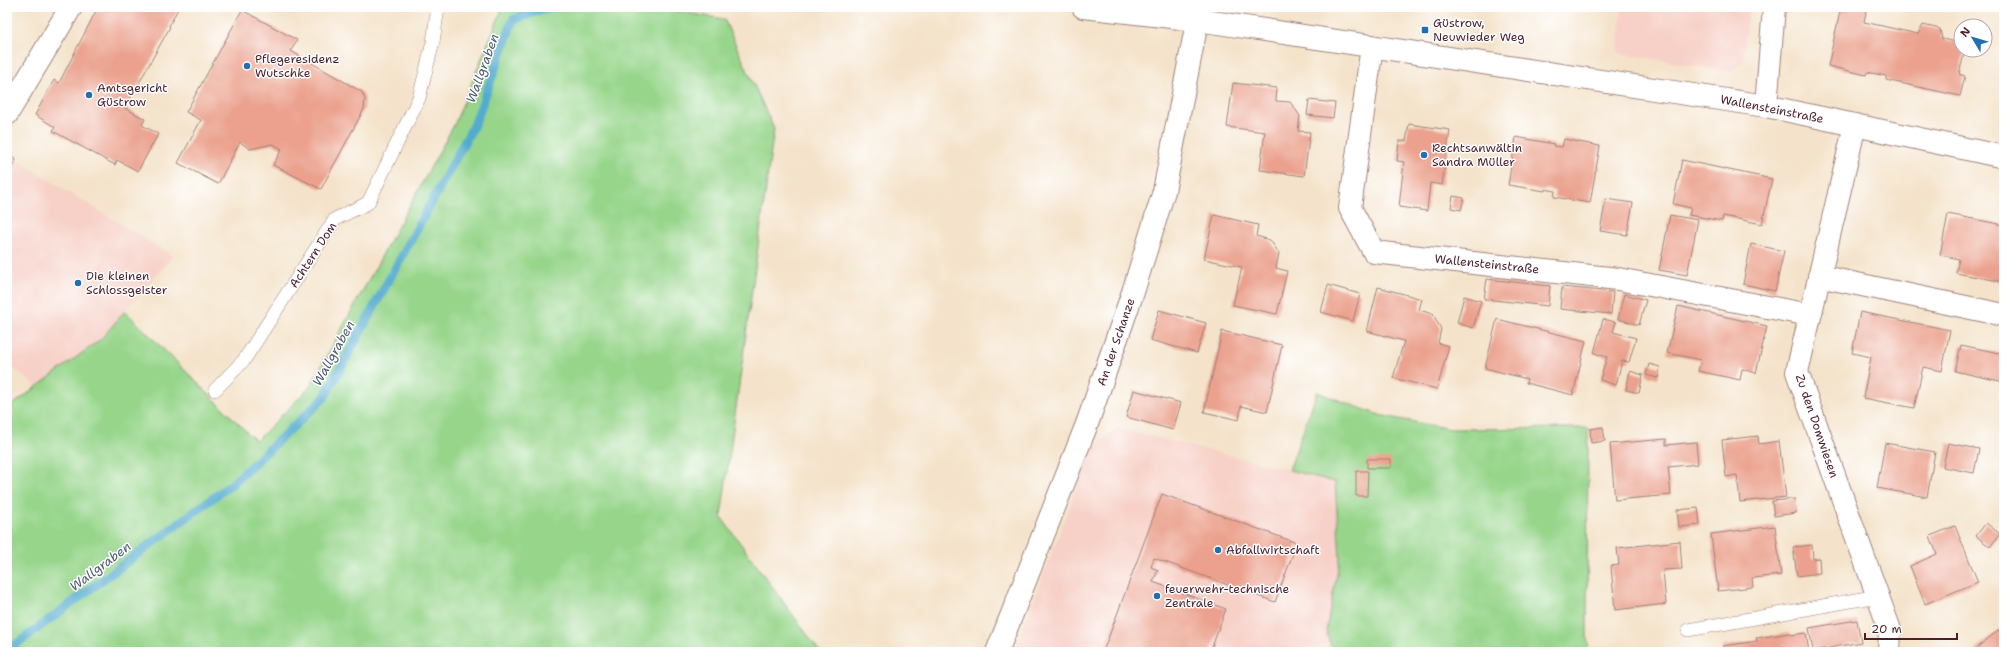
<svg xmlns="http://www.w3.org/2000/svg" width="2011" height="659" viewBox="0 0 2011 659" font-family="'Shantell Sans',sans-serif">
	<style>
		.built { fill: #f7d1c8 }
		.green { fill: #97d58b; stroke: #707a5b }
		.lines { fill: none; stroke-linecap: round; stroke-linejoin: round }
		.stream { stroke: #52abcf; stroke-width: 9 }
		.building { fill: #eba18d }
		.service-casing { stroke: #9f817a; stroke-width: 14 }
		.minor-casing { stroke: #9f817a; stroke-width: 24 }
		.service { stroke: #fff; stroke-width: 13 }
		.minor { stroke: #fff; stroke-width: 22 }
		.poi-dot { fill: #1f6fb2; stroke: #fff; stroke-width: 1.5 }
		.labels { text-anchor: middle; stroke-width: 3; stroke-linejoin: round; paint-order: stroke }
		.poi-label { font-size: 12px; fill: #4a1f2b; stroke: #fff; text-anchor: start }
		.street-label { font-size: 12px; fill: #4a1f2b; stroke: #fff }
		.water-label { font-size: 13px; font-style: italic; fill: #4e5e75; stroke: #fff }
	</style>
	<rect width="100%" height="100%" fill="#fff"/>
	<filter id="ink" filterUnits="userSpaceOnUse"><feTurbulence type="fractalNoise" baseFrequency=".025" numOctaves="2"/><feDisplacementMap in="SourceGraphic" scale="8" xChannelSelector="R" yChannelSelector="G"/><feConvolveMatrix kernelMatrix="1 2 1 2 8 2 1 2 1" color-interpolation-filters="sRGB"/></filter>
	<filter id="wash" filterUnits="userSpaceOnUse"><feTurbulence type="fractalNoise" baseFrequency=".012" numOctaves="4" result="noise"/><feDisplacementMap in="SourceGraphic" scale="16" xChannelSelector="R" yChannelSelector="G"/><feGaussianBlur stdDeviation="0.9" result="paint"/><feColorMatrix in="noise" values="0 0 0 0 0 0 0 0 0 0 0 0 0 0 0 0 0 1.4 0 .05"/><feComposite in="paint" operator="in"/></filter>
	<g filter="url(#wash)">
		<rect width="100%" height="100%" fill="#f4e3ca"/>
		<path class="built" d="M1622,7H1749L1743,61L1731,72L1618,53Z
			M7,154L173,256L101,338L37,387L7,363Z
			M1117,428L1335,481L1340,558L1326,631L1333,652H1014L1091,450Z"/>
		<path class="green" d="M503,7H650L724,19L774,129L721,517L820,652H7V409L101,339L125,311L256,441L309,388L454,125Z
			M1317,392L1379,415L1450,429L1588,428L1587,636L1589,652H1333L1326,631L1340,558L1335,482L1289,470Z"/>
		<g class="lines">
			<path class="stream" d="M7,651L233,483L324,398L475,123L513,20L545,8L557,7"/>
		</g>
		<g id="blocks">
			<path class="building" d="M98,7H179L169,26L170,27L125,108L145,119L142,125L158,134L138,171L117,160L115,165L53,131L55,127L35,115L54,80L59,83Z
				M1556,7H1576L1575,10Z
				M1841,7H1867L1864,22L1918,34L1923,25L1940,29L1942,39L1961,43V50H1965L1959,74L1965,76L1960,96L1886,80V76L1867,72L1866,75L1828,66Z
				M242,10L297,40L291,51L362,92L365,99L364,109L321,189L273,165L282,149L273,144L250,149L240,142L218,184L178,163L201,120L186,112Z
				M1233,83L1277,88L1276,101L1290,102L1300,116L1298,131L1310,132L1304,176L1260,170L1265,132L1227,127Z
				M1309,100L1335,103L1333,118L1307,115Z
				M1409,124L1450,130L1442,185L1430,183L1427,211L1399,207L1404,162L1397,161L1399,141H1406Z
				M1516,137L1554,144L1553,146L1562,147L1564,139L1600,146L1590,203L1554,197L1555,191L1545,189V191L1508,185Z
				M7,154L16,160L7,174Z
				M1682,160L1772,179L1762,224L1723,216L1722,221L1689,215L1691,208L1673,204Z
				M1453,196L1464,198L1461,210L1451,208Z
				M1606,199L1633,203L1627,235L1600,231Z
				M1948,214L2004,225V282L1956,273L1959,259L1940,255Z
				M1214,215L1258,225L1256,236L1270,240L1279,253L1276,268L1287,271L1277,314L1233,305L1242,267L1204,259Z
				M1670,215L1698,220L1687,275L1659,270Z
				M1751,244L1784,251L1775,291L1743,284Z
				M1487,279L1550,286L1548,306L1484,299Z
				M1328,285L1360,294L1353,321L1321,312Z
				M1378,287L1422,299L1419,310L1433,314L1441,329L1438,343L1449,346L1437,389L1393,378L1404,341L1367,331Z
				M1562,287L1613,292L1611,314L1560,309Z
				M1624,294L1646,300L1639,325L1618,319Z
				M1464,296L1481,301L1473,328L1457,323Z
				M1678,306L1767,326L1756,373L1742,369L1740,380L1698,371L1701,360L1667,353Z
				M1159,310L1206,323L1197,353L1150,340Z
				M1860,312L1950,330L1942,371L1923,367L1914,408L1863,398L1871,357L1852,353Z
				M1497,319L1586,341L1573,395L1526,383L1527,379L1485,368Z
				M1603,319L1616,322L1613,332L1636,338L1629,362L1622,361L1616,385L1600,380L1607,357L1594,353Z
				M1222,331L1282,345L1267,412L1241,406L1239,420L1204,412Z
				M1961,345L2004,354V382L1955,371Z
				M1649,364L1660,367L1658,378L1646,375Z
				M1630,371L1643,375L1639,393L1626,390Z
				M1134,390L1181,403L1173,430L1126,417Z
				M1603,427L1605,441L1591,443L1590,429Z
				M1758,436L1759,444L1779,441L1786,497L1740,502L1737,475L1726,477L1722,440Z
				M1666,439V445L1696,442L1698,464L1668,467L1671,495L1615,500L1610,444Z
				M1885,443L1935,452L1927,497L1877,488Z
				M1948,443L1979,449L1974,473L1943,467Z
				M1367,459H1391V468H1367Z
				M1356,471H1368L1367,496H1356Z
				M1162,494L1297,543L1275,602L1154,558L1151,567L1158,570L1153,582L1226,609L1210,652H1103Z
				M1795,499L1796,513L1774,516L1772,501Z
				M1698,508L1700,525L1679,527L1677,510Z
				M1986,523L2000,534L1990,547L1976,536Z
				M1775,526L1781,575L1752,578L1753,587L1718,591L1711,534Z
				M1955,526L1978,582L1925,604L1910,566L1937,554L1930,536Z
				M1680,541L1682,569L1663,570L1666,604L1615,610L1611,566L1619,565L1617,548Z
				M1812,545L1813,559L1819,558L1820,573L1797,576L1793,547Z
				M1857,620L1861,642L1813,651L1809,628Z
				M2004,626V652H1977L1975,649Z
				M1790,633V635L1806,633L1809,652H1724L1723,646L1757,641L1756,638Z"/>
		</g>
	</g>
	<g filter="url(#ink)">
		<use href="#blocks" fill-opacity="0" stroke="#9f817a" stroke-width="1"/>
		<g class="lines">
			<g class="service-casing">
				<path id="service" d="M215,390L244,360L335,219L368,203L419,98L433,42L438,7
					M1688,630L1878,596"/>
			</g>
			<g class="minor-casing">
				<path id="minor" d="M1083,7L1198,20L1766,106L2004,157
					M1372,46L1350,208L1374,252L1618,279L1810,315
					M1766,106L1774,7
					M7,114L71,7
					M1855,125L1797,372L1890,630L1889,652
					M1819,276L2004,315
					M997,652L1087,424L1133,292L1164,191L1200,7"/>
			</g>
			<use href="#service" class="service"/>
			<use href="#minor" class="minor"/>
		</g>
	</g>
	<g class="poi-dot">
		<rect x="1421" y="26" width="8" height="8" rx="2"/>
		<circle cx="247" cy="66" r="4"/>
		<circle cx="89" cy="95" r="4"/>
		<circle cx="1424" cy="155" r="4"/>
		<circle cx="78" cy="283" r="4"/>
		<circle cx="1218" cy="550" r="4"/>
		<circle cx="1157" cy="596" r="4"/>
	</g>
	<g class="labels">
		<g class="poi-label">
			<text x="1433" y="27">Güstrow,<tspan x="1433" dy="14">Neuwieder Weg</tspan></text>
			<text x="255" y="63">Pflegeresidenz<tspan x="255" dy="14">Wutschke</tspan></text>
			<text x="97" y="92">Amtsgericht<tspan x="97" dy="14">Güstrow</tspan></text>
			<text x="1432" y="152">Rechtsanwältin<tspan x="1432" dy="14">Sandra Müller</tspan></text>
			<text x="86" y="280">Die kleinen<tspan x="86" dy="14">Schlossgeister</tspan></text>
			<text x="1226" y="554">Abfallwirtschaft</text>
			<text x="1165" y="593">feuerwehr-technische<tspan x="1165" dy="14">Zentrale</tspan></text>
		</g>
		<g class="street-label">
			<text transform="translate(1772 109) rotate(11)" y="4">Wallensteinstraße</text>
			<text transform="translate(313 255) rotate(-57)" y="4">Achtern Dom</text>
			<text transform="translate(1487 264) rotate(6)" y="4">Wallensteinstraße</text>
			<text transform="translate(1116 342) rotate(-71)" y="4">An der Schanze</text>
			<text transform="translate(1817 426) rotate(71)" y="4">Zu den Domwiesen</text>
		</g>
		<g class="water-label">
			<text transform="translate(482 68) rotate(-70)" y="5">Wallgraben</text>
			<text transform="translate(333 353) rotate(-61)" y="5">Wallgraben</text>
			<text transform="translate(100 566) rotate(-37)" y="5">Wallgraben</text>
		</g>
	</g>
	<rect width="2011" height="659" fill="none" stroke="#fff" stroke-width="24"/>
	<g transform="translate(1973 38) rotate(308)"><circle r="19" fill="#ffffff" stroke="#b7a5aa"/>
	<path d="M0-3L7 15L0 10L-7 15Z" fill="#1f6fb2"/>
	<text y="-6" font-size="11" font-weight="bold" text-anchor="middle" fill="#4a1f2b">N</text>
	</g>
	<path d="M1865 633v6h92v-6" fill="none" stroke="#4a1f2b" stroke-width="2"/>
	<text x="1871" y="633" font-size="12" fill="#4a1f2b" stroke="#ffffff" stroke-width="3" paint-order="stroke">20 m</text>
</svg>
